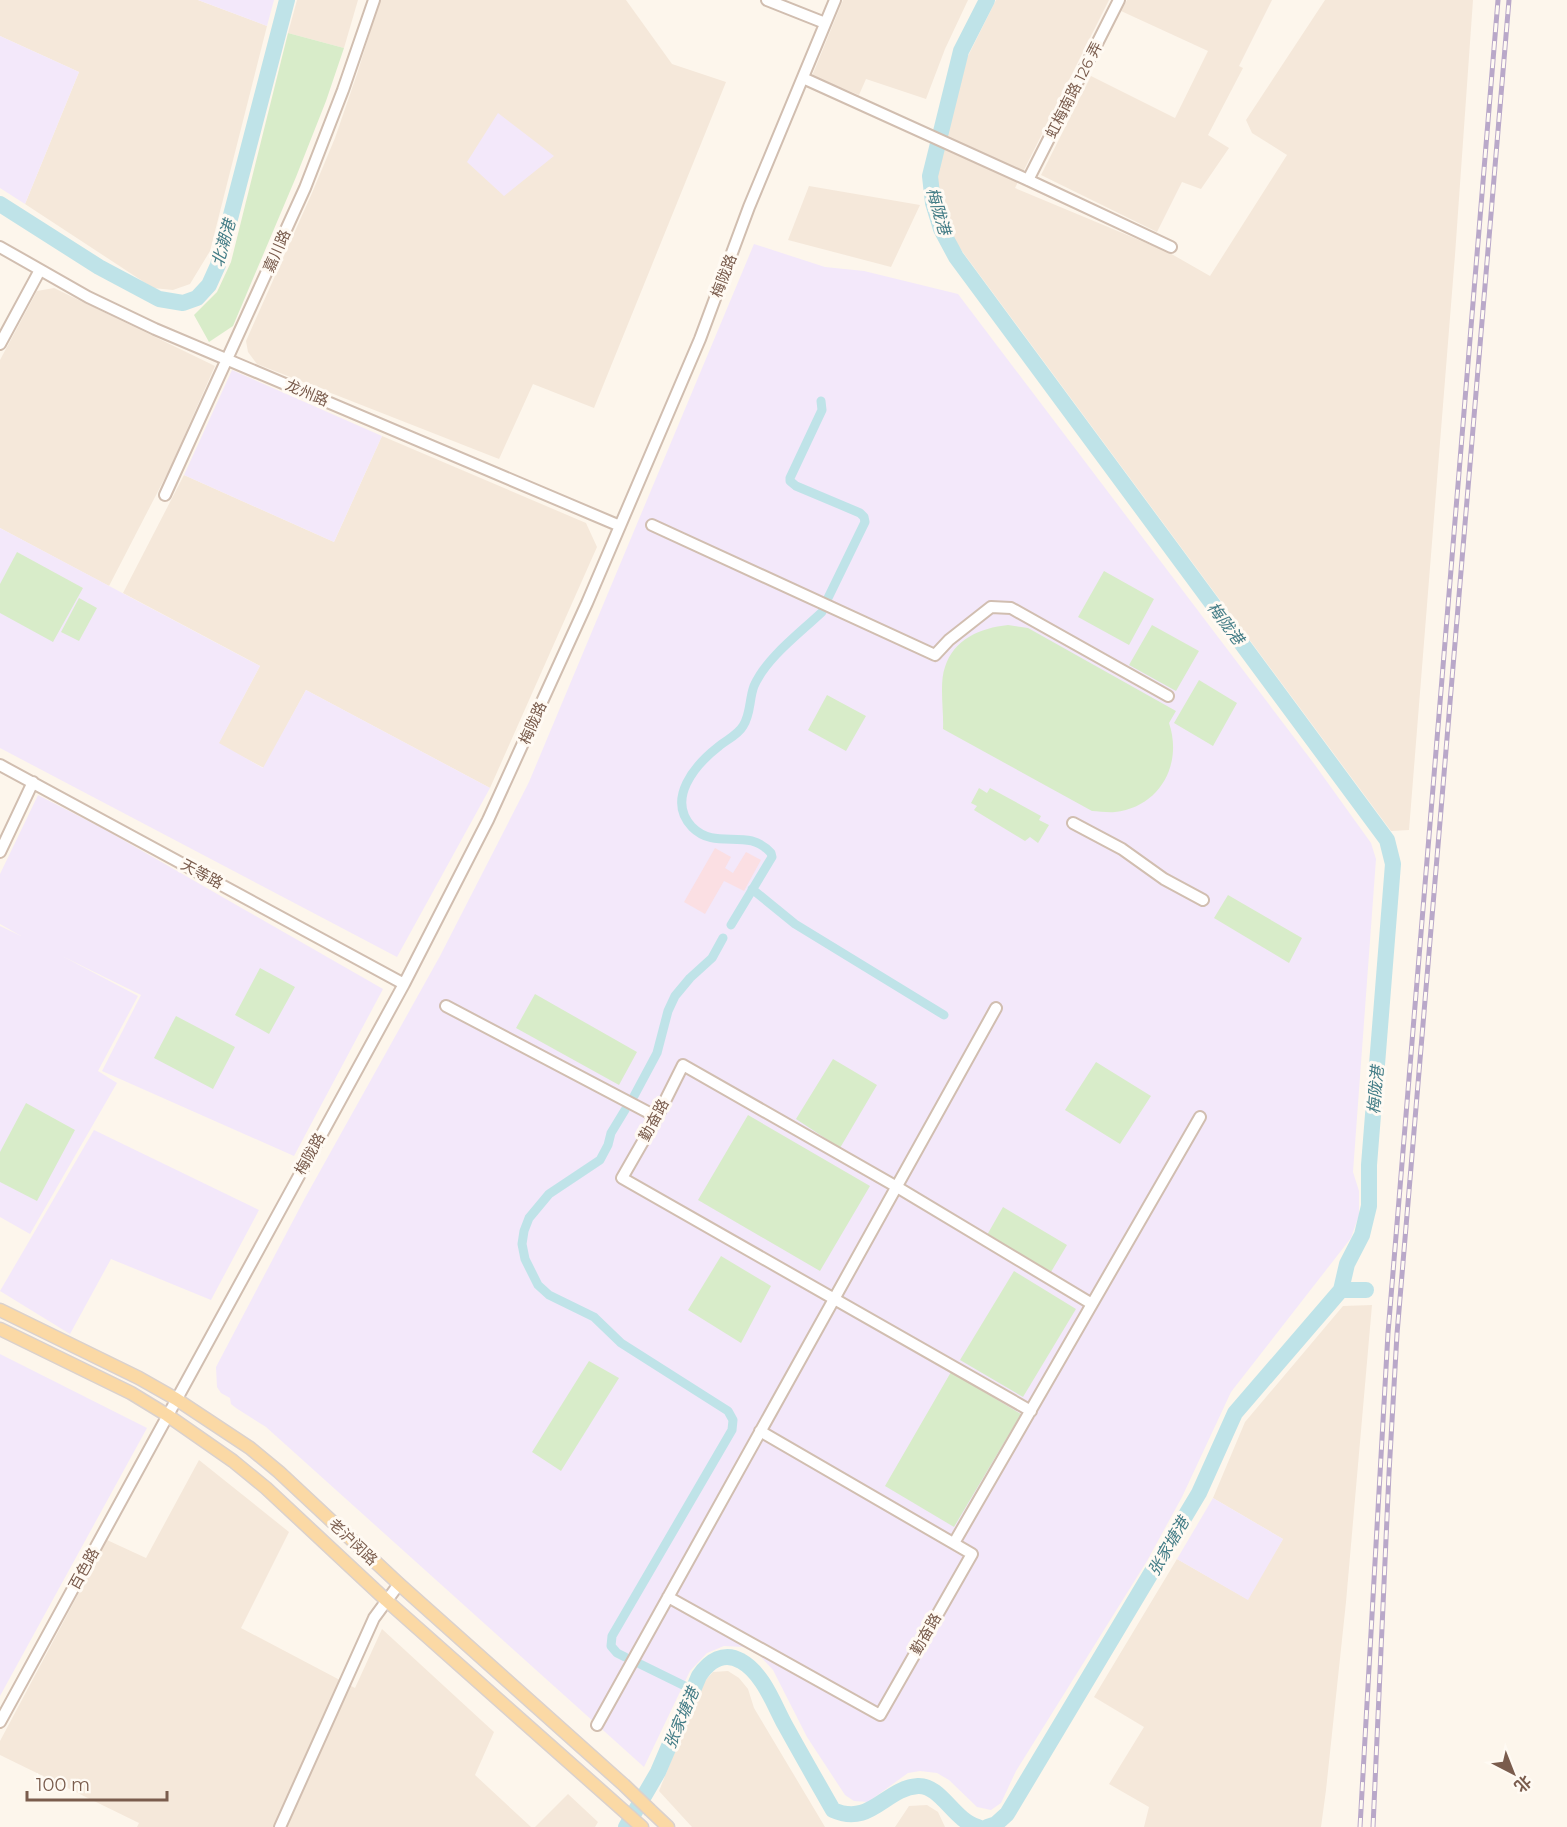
<svg xmlns="http://www.w3.org/2000/svg" width="1567" height="1827" viewBox="0 0 1567 1827" font-family="Montserrat,'Noto Sans SC',sans-serif">
	<style>
		.residential { fill: #f5e8da }
		.education { fill: #f3e8fa }
		.medical { fill: #fbdfe3 }
		.green { fill: #d8ecc9 }
		.lines { fill: none; stroke-linecap: round; stroke-linejoin: round }
		.canal { stroke: #bfe3e8; stroke-width: 9 }
		.river { stroke: #bfe3e8; stroke-width: 16 }
		.minor-casing { stroke: #d1beb0; stroke-width: 14 }
		.major-casing { stroke: #dad1cd; stroke-width: 15 }
		.minor { stroke: #fff; stroke-width: 10 }
		.major { stroke: #fbd9a5; stroke-width: 12 }
		.rail-casing { stroke: #b9a8c9; stroke-width: 5 }
		.rail { stroke: #fffaf3; stroke-width: 3; stroke-dasharray: 9; stroke-linecap: butt }
		.major-bridge-casing { stroke: #dad1cd; stroke-width: 15; stroke-linecap: butt }
		.major-bridge { stroke: #fbd9a5; stroke-width: 12 }
		.labels { text-anchor: middle; stroke-width: 6; stroke-linejoin: round; paint-order: stroke }
		.street-label { font-size: 15px; fill: #7a5c4d; stroke: #fffaf3 }
		.water-label { font-size: 16px; font-style: italic; fill: #437c86; stroke: #fffaf3 }
	</style>
	<rect width="100%" height="100%" fill="#fdf6ec"/>
	<path class="residential" d="M0,0H198L267,26L210,251L190,284L173,290L153,288L25,204L79,72L0,36Z
		M297,0H358L344,48L288,33Z
		M380,0H626L672,64L726,82L594,408L533,384L499,459L257,364L248,352L246,341L312,193L335,138L357,74Z
		M843,0H968L945,49L926,99L866,79L859,95L812,76Z
		M996,0H1109L1015,188L1168,252L1210,276L1287,155L1252,133L1246,120L1325,0H1473L1455,255L1409,830L1391,831L956,243L940,204L936,177L967,58Z
		M1127,0H1272L1239,66L1243,68L1208,135L1229,148L1201,189L1182,182L1157,232L1041,175L1091,76L1175,118L1208,51L1121,11Z
		M809,186L920,205L891,267L788,240Z
		M54,288L215,366L170,468L109,586L0,528V360L37,291Z
		M382,436L586,523L597,547L490,788L306,690L264,768L218,744L260,666L123,593L184,475L334,542Z
		M1372,1305L1346,1602L1326,1790L1321,1827H1144L1149,1807L1109,1784L1144,1727L1094,1697L1177,1559L1247,1599L1283,1539L1213,1498L1245,1422L1343,1306Z
		M199,1460L289,1532L241,1628L355,1688L382,1629L494,1732L475,1775L531,1827H137L139,1823L0,1755V1741L107,1540L146,1558Z
		M728,1671L739,1678L748,1689L754,1708L825,1827H692L659,1791L702,1684L713,1672Z
		M568,1794L598,1822L595,1827H535Z
		M927,1805L938,1812L945,1827H895L909,1806Z"/>
	<path class="education" d="M198,0H274L267,26Z
		M0,36L79,72L25,204L0,188Z
		M498,113L554,156L504,196L467,162Z
		M754,244L825,267L864,271L958,294L1315,765L1371,843L1376,859L1353,1172L1359,1191V1215L1351,1238L1231,1392L1182,1497L1147,1561L1016,1771L1001,1803L991,1810L977,1807L949,1780L937,1773L920,1771L908,1773L868,1802L854,1801L845,1795L807,1737L773,1670L759,1655L743,1647L724,1646L707,1653L690,1671L644,1767L266,1427L236,1408L231,1404L230,1398L221,1393L217,1387L216,1367L305,1198L440,956L529,782Z
		M232,370L382,436L334,542L184,475Z
		M0,528L260,666L219,743L263,768L306,690L490,788L397,957L0,748Z
		M38,795L104,829L383,989L294,1156L102,1071L141,995L62,956L138,996L98,1071L117,1083L30,1234L0,1217V926L21,936L0,924V874Z
		M94,1130L259,1210L211,1300L111,1259L70,1334L0,1291Z
		M0,1354L147,1428L0,1696Z
		M1213,1498L1283,1539L1248,1600L1177,1559Z"/>
	<path class="medical" d="M715,848L731,857L725,868L733,873L746,852L761,860L744,891L724,881L705,914L684,902Z"/>
	<path class="green" d="M288,33L344,48L326,101L296,177L233,326L209,342L194,315L217,292L231,262Z
		M17,552L83,588L53,642L0,613V584Z
		M1104,571L1154,599L1129,645L1078,617Z
		M79,598L97,608L79,641L61,632Z
		M1008,625L1028,628L1176,711L1169,723C1183,764 1160,807 1115,812C1108,813 1099,811 1092,811L943,729C944,712 939,683 945,667C954,639 980,628 1008,625Z
		M1152,625L1199,651L1176,691L1129,665Z
		M1199,680L1237,703L1213,746L1174,723Z
		M827,695L866,716L846,751L808,730Z
		M979,788L987,793L990,788L1041,816L1039,820L1049,825L1038,843L1030,837L1025,841L974,810L977,806L971,803Z
		M1228,895L1302,938L1289,963L1214,918Z
		M260,968L295,987L269,1034L235,1015Z
		M535,994L637,1052L619,1085L516,1028Z
		M176,1016L235,1047L213,1089L154,1058Z
		M833,1059L877,1085L840,1148L796,1119Z
		M1096,1062L1151,1096L1120,1144L1065,1110Z
		M26,1103L75,1130L37,1201L0,1182V1152Z
		M748,1115L870,1186L820,1271L698,1200Z
		M1003,1207L1067,1245L1051,1272L987,1235Z
		M721,1256L771,1286L741,1343L688,1310Z
		M1014,1271L1076,1309L1023,1397L960,1360Z
		M589,1361L619,1378L561,1471L532,1452Z
		M951,1372L1021,1414L954,1527L885,1486Z"/>
	<g class="lines">
		<path class="canal" d="M821,401L822,410L790,478V481L796,486L860,513L864,517L865,522L828,598
			M752,889L795,924L944,1015
			M731,925L772,857L771,853C747,826 717,852 692,827C666,799 695,765 718,747C726,740 738,735 743,726C751,714 749,699 754,686C766,658 800,633 822,612
			M634,1096L657,1053L668,1011L675,996L690,978L712,958L723,938
			M625,1110L611,1133L608,1145L600,1160L549,1194L529,1218L524,1231L522,1244L525,1259L538,1285L549,1295L594,1317L621,1343L728,1411L733,1420L732,1430L612,1636L611,1646L617,1653L625,1657
			M640,1664L693,1690"/>
		<path class="river" d="M987,0L961,51L930,176L933,203L941,229L956,257L1387,840L1393,864L1369,1165V1206L1362,1235L1347,1264L1341,1290
			M0,204L99,267L159,299L183,303L197,298L209,285L218,265L287,0
			M626,1827L658,1772L699,1676C709,1661 724,1651 741,1661C763,1673 774,1705 785,1725C801,1754 817,1782 833,1810C871,1827 885,1788 918,1786C941,1785 954,1821 978,1827
			M987,1827L996,1824L1007,1814L1199,1493L1235,1413L1341,1290H1366"/>
		<g class="minor-casing">
			<path id="minor" d="M767,0L825,23
				M803,78L1028,180L1171,247
				M1028,180L1119,0
				M0,247L88,297L155,329L620,526
				M0,344L40,270
				M165,495L305,188L343,90L374,0
				M652,525L935,655L949,640L991,607L1011,608L1168,696
				M0,765L404,984
				M1073,823L1122,849L1164,879L1203,900
				M0,852L33,782
				M446,1006L657,1117
				M1031,1411L622,1178L657,1117L683,1065L897,1187L1092,1304
				M954,1543L1200,1117
				M668,1597L880,1715L972,1554L760,1431
				M0,1722L404,984L488,820L587,603L700,339L749,207L835,0
				M597,1725L996,1008
				M280,1827L374,1618L399,1584"/>
		</g>
		<g class="major-casing">
			<path id="major" d="M0,1310L139,1378L176,1399L250,1448L279,1472L399,1584L624,1785
				M0,1329L131,1393L167,1415L233,1461L266,1488L386,1600L642,1827
				M650,1810L668,1827"/>
		</g>
		<use href="#minor" class="minor"/>
		<use href="#major" class="major"/>
		<g class="rail-casing">
			<path id="rail" d="M1360,1827L1388,1333L1498,0
				M1373,1827L1389,1473L1397,1334L1509,0"/>
		</g>
		<use href="#rail" class="rail"/>
		<g class="major-bridge-casing">
			<path id="major-bridge" d="M624,1785L650,1810"/>
		</g>
		<use href="#major-bridge" class="major-bridge"/>
	</g>
	<g class="labels">
		<g class="street-label">
			<text transform="translate(1074 90) rotate(-63)" y="5">虹梅南路 126 弄</text>
			<text transform="translate(277 251) rotate(-66)" y="5">嘉川路</text>
			<text transform="translate(724 276) rotate(-69)" y="5">梅陇路</text>
			<text transform="translate(307 393) rotate(23)" y="5">龙州路</text>
			<text transform="translate(533 723) rotate(-66)" y="5">梅陇路</text>
			<text transform="translate(202 874) rotate(28)" y="5">天等路</text>
			<text transform="translate(654 1120) rotate(-62)" y="5">勤奋路</text>
			<text transform="translate(310 1154) rotate(-61)" y="5">梅陇路</text>
			<text transform="translate(353 1542) rotate(43)" y="5">老沪闵路</text>
			<text transform="translate(84 1569) rotate(-61)" y="5">百色路</text>
			<text transform="translate(926 1634) rotate(-60)" y="5">勤奋路</text>
		</g>
		<g class="water-label">
			<text transform="translate(939 211) rotate(74)" y="6">梅陇港</text>
			<text transform="translate(223 243) rotate(-74)" y="6">北潮港</text>
			<text transform="translate(1226 623) rotate(53)" y="6">梅陇港</text>
			<text transform="translate(1375 1090) rotate(-85)" y="6">梅陇港</text>
			<text transform="translate(1168 1546) rotate(-60)" y="6">张家塘港</text>
			<text transform="translate(681 1718) rotate(-67)" y="6">张家塘港</text>
		</g>
	</g>
	<g transform="translate(1513 1773) rotate(138)" stroke="#fffaf3" stroke-width="4.5" paint-order="stroke">
	<path d="M0-4.5L10 22L0 15L-10 22Z" fill="#7a5c4d"/>
	<text y="-9" font-size="16" font-weight="bold" text-anchor="middle" fill="#7a5c4d">北</text>
	</g>
	<path d="M27 1791v9h140v-9" fill="none" stroke="#7a5c4d" stroke-width="3"/>
	<text x="36" y="1791" font-size="18" fill="#7a5c4d" stroke="#fffaf3" stroke-width="4.5" paint-order="stroke">100 m</text>
</svg>
